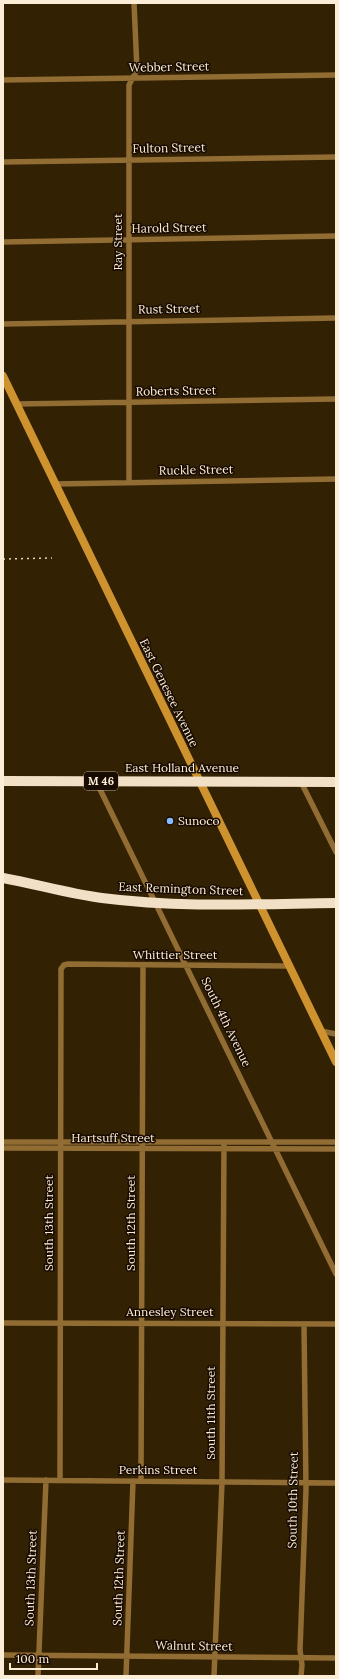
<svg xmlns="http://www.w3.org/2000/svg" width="339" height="1679" viewBox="0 0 339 1679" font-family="Lora,serif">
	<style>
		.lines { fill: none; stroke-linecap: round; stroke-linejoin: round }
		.street { stroke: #916c33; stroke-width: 5.5 }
		.secondary { stroke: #ce932e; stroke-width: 8 }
		.highway { stroke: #f1dfc6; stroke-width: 10 }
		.rail { stroke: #e6d6c0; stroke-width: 1.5; stroke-dasharray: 2 4; stroke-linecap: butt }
		.poi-dot { fill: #89bafc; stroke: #180b00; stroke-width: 1.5 }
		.labels { text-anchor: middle; stroke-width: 3; stroke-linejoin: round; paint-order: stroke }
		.shield { fill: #180b00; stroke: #b8a996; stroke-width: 1 }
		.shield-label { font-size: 11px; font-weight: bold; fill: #fcedd7 }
		.street-label { font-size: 12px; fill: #fcedd7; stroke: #180b00 }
		.poi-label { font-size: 12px; fill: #fcedd7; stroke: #180b00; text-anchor: start }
	</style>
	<rect width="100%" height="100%" fill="#332104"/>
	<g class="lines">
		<path class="street" d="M3,80L336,75
			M3,162L336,157
			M3,242L336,236
			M3,324L336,318
			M16,404L336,399
			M129,482V85L137,70L134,3
			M55,484L336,479
			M96,781L336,1274
			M301,782L336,852
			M321,1031L336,1034
			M3,1142H336
			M3,1148L336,1149
			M3,1323L336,1324
			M3,1480L336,1483
			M60,1480L61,969L64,965L68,964L289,966
			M141,1481L143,966
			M3,1655L336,1658
			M38,1676L46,1480
			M126,1676L133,1481
			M214,1676L222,1482L224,1142
			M301,1676L302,1665L300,1650L306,1490L304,1324"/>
		<path class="secondary" d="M3,376L336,1062"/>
		<path class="highway" d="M3,781L336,782
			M3,878C36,884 69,894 102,898C179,908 258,904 336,903"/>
		<path class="rail" d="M3,559L52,558"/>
	</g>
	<circle class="poi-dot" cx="170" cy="821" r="4"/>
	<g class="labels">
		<rect class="shield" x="84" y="772" width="34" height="18" rx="3"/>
		<g class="shield-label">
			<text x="101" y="785">M 46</text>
		</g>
		<g class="street-label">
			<text transform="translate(169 67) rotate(-1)" y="4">Webber Street</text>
			<text transform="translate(169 148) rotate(-1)" y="4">Fulton Street</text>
			<text transform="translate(169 228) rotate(-1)" y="4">Harold Street</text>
			<text transform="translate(118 242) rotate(-90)" y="4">Ray Street</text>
			<text transform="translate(169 309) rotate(-1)" y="4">Rust Street</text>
			<text transform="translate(176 391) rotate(-1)" y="4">Roberts Street</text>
			<text transform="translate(196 470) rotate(-1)" y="4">Ruckle Street</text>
			<text transform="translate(169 693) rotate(64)" y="4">East Genesee Avenue</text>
			<text x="182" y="772">East Holland Avenue</text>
			<text transform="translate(181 889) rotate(2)" y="4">East Remington Street</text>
			<text x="175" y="959">Whittier Street</text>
			<text transform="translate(226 1022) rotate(64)" y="4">South 4th Avenue</text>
			<text x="113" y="1142">Hartsuff Street</text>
			<text transform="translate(49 1223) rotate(-90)" y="4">South 13th Street</text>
			<text transform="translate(131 1223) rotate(-90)" y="4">South 12th Street</text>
			<text x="170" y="1316">Annesley Street</text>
			<text transform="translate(211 1413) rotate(-90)" y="4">South 11th Street</text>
			<text x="158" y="1474">Perkins Street</text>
			<text transform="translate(293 1500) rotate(-89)" y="4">South 10th Street</text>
			<text transform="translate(31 1578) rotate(-88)" y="4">South 13th Street</text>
			<text transform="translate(119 1578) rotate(-88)" y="4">South 12th Street</text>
			<text transform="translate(194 1646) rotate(1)" y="4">Walnut Street</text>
		</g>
		<g class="poi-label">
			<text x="178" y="825">Sunoco</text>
		</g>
	</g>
	<rect width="339" height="1679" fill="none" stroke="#fcedd7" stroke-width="8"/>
	<path d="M10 1663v6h87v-6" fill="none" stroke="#fcedd7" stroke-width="2"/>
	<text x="16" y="1663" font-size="12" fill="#fcedd7" stroke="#180b00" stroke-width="3" paint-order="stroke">100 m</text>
</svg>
